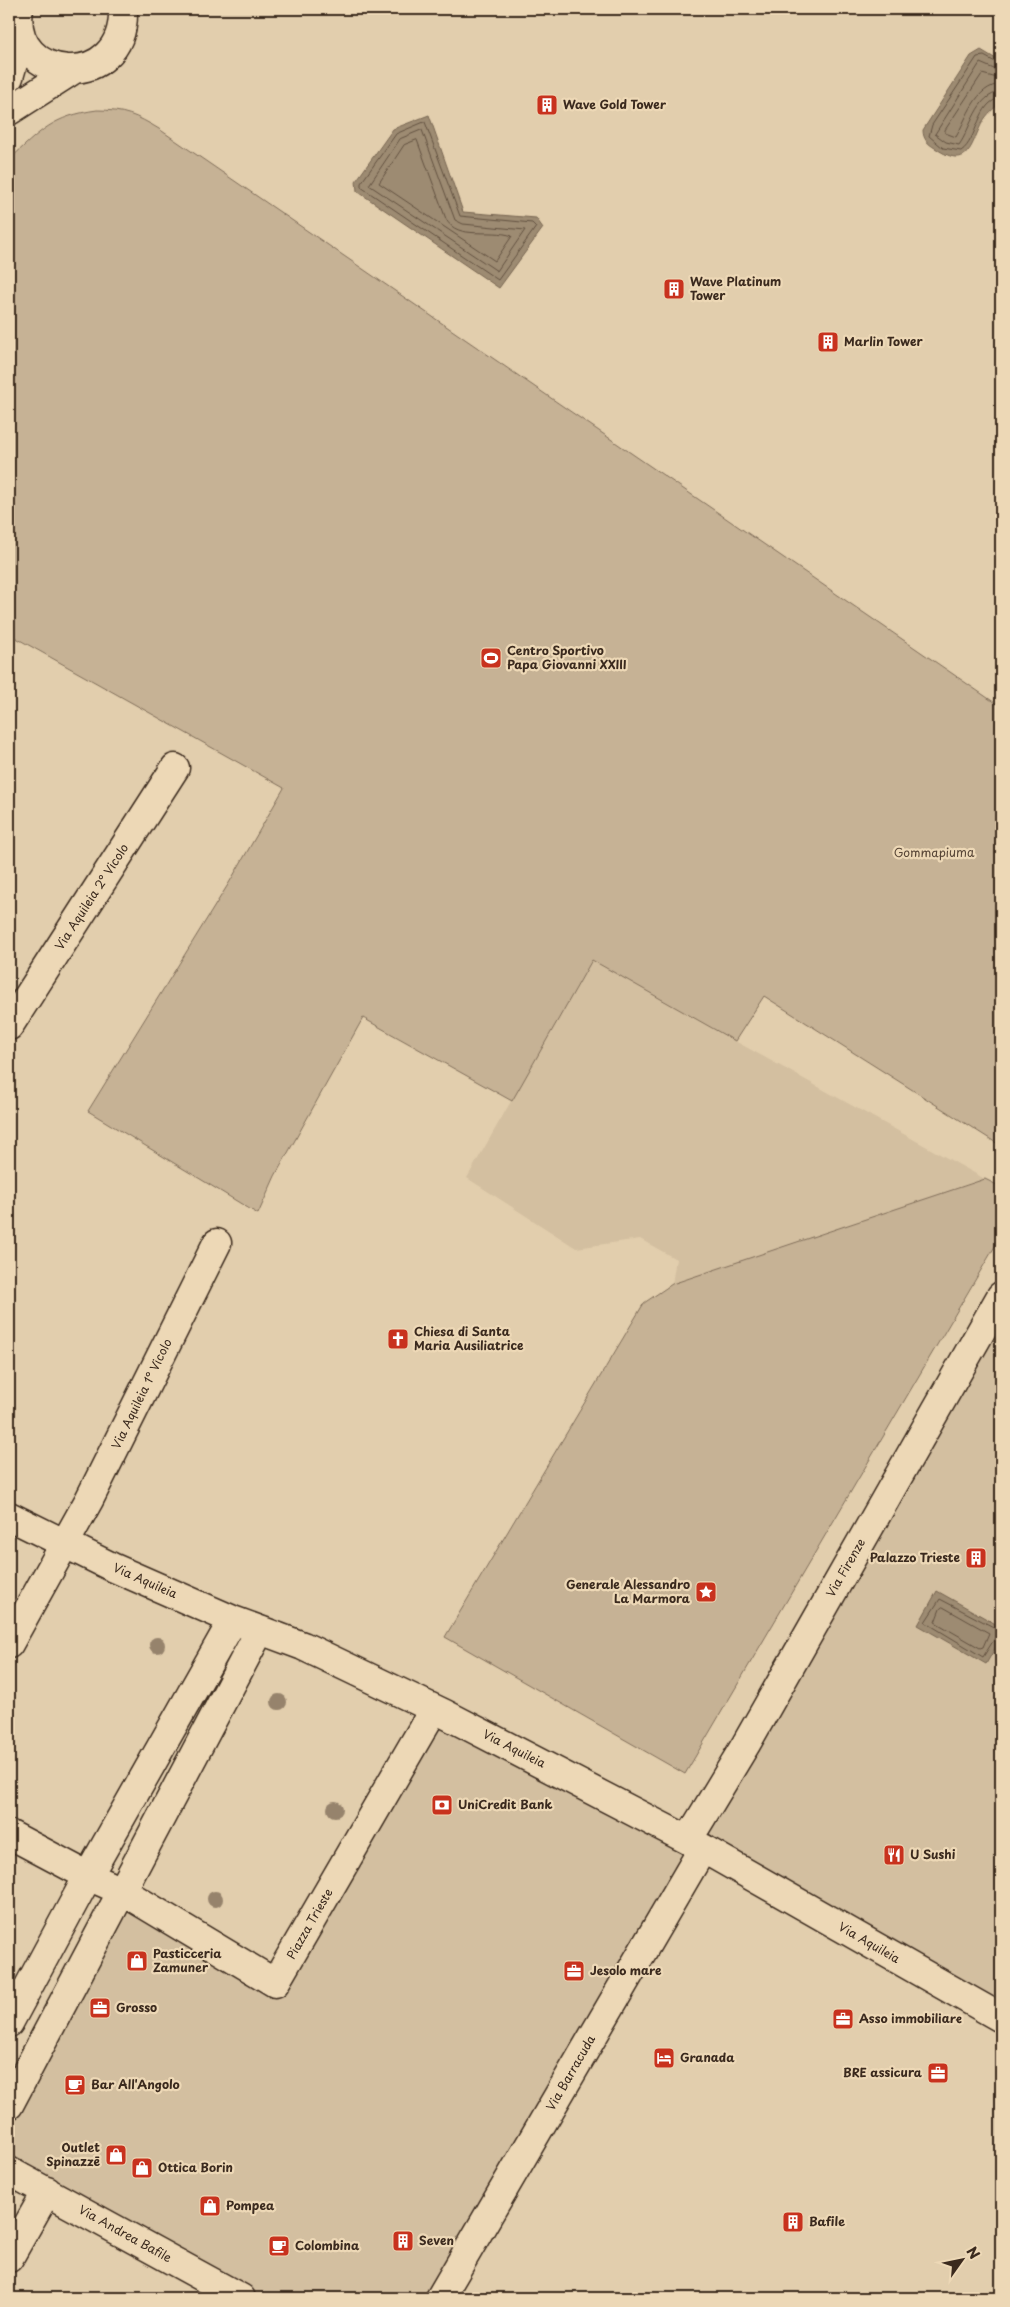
<svg xmlns="http://www.w3.org/2000/svg" width="1010" height="2307" viewBox="0 0 1010 2307" font-family="'Playpen Sans',sans-serif">
	<style>
		.built { fill: #d3bfa0 }
		.green { fill: #c6b295; stroke: #806e5a }
		.water { fill: #9d8b72; stroke: #766450 }
		.lines { fill: none; stroke-linecap: round; stroke-linejoin: round }
		.shore { stroke: #625140; stroke-width: 1 }
		.minor-casing { stroke: #3b2a1e; stroke-width: 31 }
		.minor { stroke: #edd8b6; stroke-width: 28 }
		.tree { fill: #96836c }
		.labels { text-anchor: middle; stroke-width: 4.5; stroke-linejoin: round; paint-order: stroke }
		.poi-label { font-size: 12px; font-weight: bold; fill: #3b2a1e; stroke: #edd8b6; text-anchor: start }
		.park-label { font-size: 12px; fill: #574536; stroke: #edd8b6 }
		.street-label { font-size: 12px; fill: #3b2a1e; stroke: #edd8b6 }
	</style>
	<rect width="100%" height="100%" fill="#e2cead"/>
	<filter id="ink" filterUnits="userSpaceOnUse"><feTurbulence type="fractalNoise" baseFrequency=".02" numOctaves="2"/><feDisplacementMap in="SourceGraphic" scale="10" xChannelSelector="R" yChannelSelector="G"/><feConvolveMatrix kernelMatrix="1 2 1 2 8 2 1 2 1" color-interpolation-filters="sRGB"/></filter>
	<g filter="url(#ink)">
		<path class="built" d="M592,960L735,1041L985,1179L672,1284L676,1259L640,1239L576,1248L467,1178Z
			M1001,1296V2017L703,1848L440,2298H241L9,2171V2105L115,1904L278,1997L445,1714L688,1839Z"/>
		<path class="green" d="M97,110C124,110 136,115 159,129L1001,707V1146L764,996L735,1041L592,960L512,1101L363,1018L275,1176L258,1214L88,1111L229,883L284,788L9,634V249L11,246L9,243V160C40,131 53,116 97,110Z
			M985,1179L1001,1187V1236L685,1774L445,1637L644,1303L672,1284Z"/>
		<path class="water" d="M981,50L1001,62V102C996,107 989,112 985,118C970,141 972,173 935,148C928,144 923,139 923,130L971,56Z
			M429,115L463,212L536,218L543,228L499,288L357,191L356,181L393,129Z
			M937,1591L1001,1627V1638L986,1664L918,1625Z"/>
		<g class="lines">
			<path class="shore" d="M1001,65L984,56L977,57L932,125L929,136L943,148L961,151C978,140 977,101 1001,98
				M1001,72L980,63L935,134L946,142L959,145C971,129 976,94 1001,92
				M1001,79L982,74L945,130V133L956,137C967,118 975,86 1001,84
				M425,122L460,216L532,223L536,227L498,280L361,187V183L396,134Z
				M422,130L455,220L463,224L525,230L497,271L369,185L400,139Z
				M417,140L446,219C457,241 492,228 512,236L495,261L379,183L404,145Z
				M943,1607L989,1633L983,1647L980,1648L935,1622L940,1609Z
				M1001,1631L940,1599L925,1622L983,1657L995,1638L1001,1636"/>
			<g class="minor-casing">
				<path id="minor" d="M19,9C8,84 126,94 123,9
					M9,77L21,36
					M9,111L73,70
					M9,1026L175,768
					M9,1516L112,1567L233,1620L303,1646L445,1714L688,1840L1001,2018
					M9,1644L89,1500L217,1243
					M9,1834L88,1876L122,1891L275,1983L434,1709
					M688,1840L746,1744L1001,1296
					M9,2023L88,1876L233,1620
					M9,2105L260,1630
					M9,2171L241,2298
					M9,2258L47,2191
					M440,2298L703,1848"/>
			</g>
			<use href="#minor" class="minor"/>
		</g>
		<g class="tree">
			<circle cx="157" cy="1645" r="8"/>
			<circle cx="279" cy="1702" r="8"/>
			<circle cx="335" cy="1809" r="8"/>
			<circle cx="215" cy="1899" r="8"/>
		</g>
	</g>
	<defs>
		<g id="building-square" transform="scale(1.125)"><rect x="-9" y="-9" width="18" height="18" rx="4" fill="#c8321e" stroke="#edd8b6"/><path d="M-4-6H4V6H1V3H-1V6H-4ZM-2.5-4.3h1.7v1.8h-1.7ZM.8-4.3h1.7v1.8H.8ZM-2.5-1h1.7V.8h-1.7ZM.8-1h1.7V.8H.8Z" fill="#fff"/></g>
		<g id="stadium-square" transform="scale(1.125)"><rect x="-9" y="-9" width="18" height="18" rx="4" fill="#c8321e" stroke="#edd8b6"/><path d="M0-5a6.5 5 0 1 0 0 10a6.5 5 0 1 0 0-10ZM-3.5-1.8h7v3.6h-7Z" fill="#fff"/></g>
		<g id="church-square" transform="scale(1.125)"><rect x="-9" y="-9" width="18" height="18" rx="4" fill="#c8321e" stroke="#edd8b6"/><path d="M-1.2-6h2.4v3.5h3.3v2.4h-3.3V6h-2.4V-.1h-3.3v-2.4h3.3Z" fill="#fff"/></g>
		<g id="sight-square" transform="scale(1.125)"><rect x="-9" y="-9" width="18" height="18" rx="4" fill="#c8321e" stroke="#edd8b6"/><path d="M0-6L1.8-2.2L6-1.7L2.9 1.2L3.7 5.4L0 3.3L-3.7 5.4L-2.9 1.2L-6-1.7L-1.8-2.2Z" fill="#fff"/></g>
		<g id="bank-square" transform="scale(1.125)"><rect x="-9" y="-9" width="18" height="18" rx="4" fill="#c8321e" stroke="#edd8b6"/><path d="M-6-4H6V4H-6ZM0-2.3a2.3 2.3 0 1 0 0 4.6a2.3 2.3 0 1 0 0-4.6Z" fill="#fff"/></g>
		<g id="restaurant-square" transform="scale(1.125)"><rect x="-9" y="-9" width="18" height="18" rx="4" fill="#c8321e" stroke="#edd8b6"/><path d="M-5-6h1v4h1v-4h1v4h1v-4h1v5L-1.5 .5V6h-2V.5L-5-1ZM5-6V6H3V1.5H1.5Q1.5-4 5-6Z" fill="#fff"/></g>
		<g id="shop-square" transform="scale(1.125)"><rect x="-9" y="-9" width="18" height="18" rx="4" fill="#c8321e" stroke="#edd8b6"/><path d="M-5-2.5h2.3a2.7 3.5 0 0 1 5.4 0H5L5.5 6h-11ZM-1.5-2.5h3a1.5 2.3 0 0 0-3 0Z" fill="#fff"/></g>
		<g id="office-square" transform="scale(1.125)"><rect x="-9" y="-9" width="18" height="18" rx="4" fill="#c8321e" stroke="#edd8b6"/><path d="M-6-3h4V-5.5h4V-3h4V5H-6ZM-1-4.5V-3h2v-1.5ZM-6 0V1H6V0Z" fill="#fff"/></g>
		<g id="hotel-square" transform="scale(1.125)"><rect x="-9" y="-9" width="18" height="18" rx="4" fill="#c8321e" stroke="#edd8b6"/><path d="M-6-4.5h1.5V1H6V5H4.5V3h-9V5H-6ZM-4 0a1.8 1.8 0 1 1 3.6 0ZM.5 0V-2.5h3Q6-2.5 6 0Z" fill="#fff"/></g>
		<g id="cafe-square" transform="scale(1.125)"><rect x="-9" y="-9" width="18" height="18" rx="4" fill="#c8321e" stroke="#edd8b6"/><path d="M-5.5-4.5H6V0H3Q3 3.5 0 3.5H-2.5Q-5.5 3.5-5.5 0ZM3-3.2v2h1.7v-2ZM-6 4.5H4V6H-6Z" fill="#fff"/></g>
	</defs>
	<g fill-rule="evenodd">
		<use href="#building-square" x="547" y="105"/>
		<use href="#building-square" x="674" y="289"/>
		<use href="#building-square" x="828" y="342"/>
		<use href="#stadium-square" x="491" y="658"/>
		<use href="#church-square" x="398" y="1339"/>
		<use href="#building-square" x="976" y="1558"/>
		<use href="#sight-square" x="706" y="1592"/>
		<use href="#bank-square" x="442" y="1805"/>
		<use href="#restaurant-square" x="894" y="1855"/>
		<use href="#shop-square" x="137" y="1961"/>
		<use href="#office-square" x="574" y="1971"/>
		<use href="#office-square" x="100" y="2008"/>
		<use href="#office-square" x="843" y="2019"/>
		<use href="#hotel-square" x="664" y="2058"/>
		<use href="#office-square" x="938" y="2073"/>
		<use href="#cafe-square" x="75" y="2085"/>
		<use href="#shop-square" x="116" y="2155"/>
		<use href="#shop-square" x="142" y="2168"/>
		<use href="#shop-square" x="210" y="2206"/>
		<use href="#building-square" x="793" y="2222"/>
		<use href="#building-square" x="403" y="2241"/>
		<use href="#cafe-square" x="279" y="2246"/>
	</g>
	<g class="labels">
		<g class="poi-label">
			<text x="563" y="109">Wave Gold Tower</text>
			<text x="690" y="286">Wave Platinum<tspan x="690" dy="14">Tower</tspan></text>
			<text x="844" y="346">Marlin Tower</text>
			<text x="507" y="655">Centro Sportivo<tspan x="507" dy="14">Papa Giovanni XXIII</tspan></text>
			<text x="414" y="1336">Chiesa di Santa<tspan x="414" dy="14">Maria Ausiliatrice</tspan></text>
			<text x="960" y="1562" text-anchor="end">Palazzo Trieste</text>
			<text x="690" y="1589" text-anchor="end">Generale Alessandro<tspan x="690" dy="14">La Marmora</tspan></text>
			<text x="458" y="1809">UniCredit Bank</text>
			<text x="910" y="1859">U Sushi</text>
			<text x="153" y="1958">Pasticceria<tspan x="153" dy="14">Zamuner</tspan></text>
			<text x="590" y="1975">Jesolo mare</text>
			<text x="116" y="2012">Grosso</text>
			<text x="859" y="2023">Asso immobiliare</text>
			<text x="680" y="2062">Granada</text>
			<text x="922" y="2077" text-anchor="end">BRE assicura</text>
			<text x="91" y="2089">Bar All'Angolo</text>
			<text x="100" y="2152" text-anchor="end">Outlet<tspan x="100" dy="14">Spinazzē</tspan></text>
			<text x="158" y="2172">Ottica Borin</text>
			<text x="226" y="2210">Pompea</text>
			<text x="809" y="2226">Bafile</text>
			<text x="419" y="2245">Seven</text>
			<text x="295" y="2250">Colombina</text>
		</g>
		<g class="park-label">
			<text x="934" y="857">Gommapiuma</text>
		</g>
		<g class="street-label">
			<text transform="translate(92 897) rotate(-57)" y="4">Via Aquileia 2° Vicolo</text>
			<text transform="translate(142 1394) rotate(-64)" y="4">Via Aquileia 1° Vicolo</text>
			<text transform="translate(846 1568) rotate(-60)" y="4">Via Firenze</text>
			<text transform="translate(145 1581) rotate(24)" y="4">Via Aquileia</text>
			<text transform="translate(514 1749) rotate(27)" y="4">Via Aquileia</text>
			<text transform="translate(310 1924) rotate(-60)" y="4">Piazza Trieste</text>
			<text transform="translate(869 1943) rotate(30)" y="4">Via Aquileia</text>
			<text transform="translate(571 2073) rotate(-60)" y="4">Via Barracuda</text>
			<text transform="translate(125 2234) rotate(29)" y="4">Via Andrea Bafile</text>
		</g>
	</g>
	<rect width="1010" height="2307" fill="none" stroke="#edd8b6" stroke-width="30"/>
	<rect x="15" y="15" width="980" height="2277" fill="none" stroke="#3b2a1e" stroke-width="2" filter="url(#ink)"/>
	<g transform="translate(962 2260) rotate(57)" stroke="#edd8b6" stroke-width="4" paint-order="stroke">
	<path d="M0-4L9 19L0 12L-9 19Z" fill="#3b2a1e"/>
	<text y="-8" font-size="14" font-weight="bold" text-anchor="middle" fill="#3b2a1e">N</text>
	</g>
</svg>
